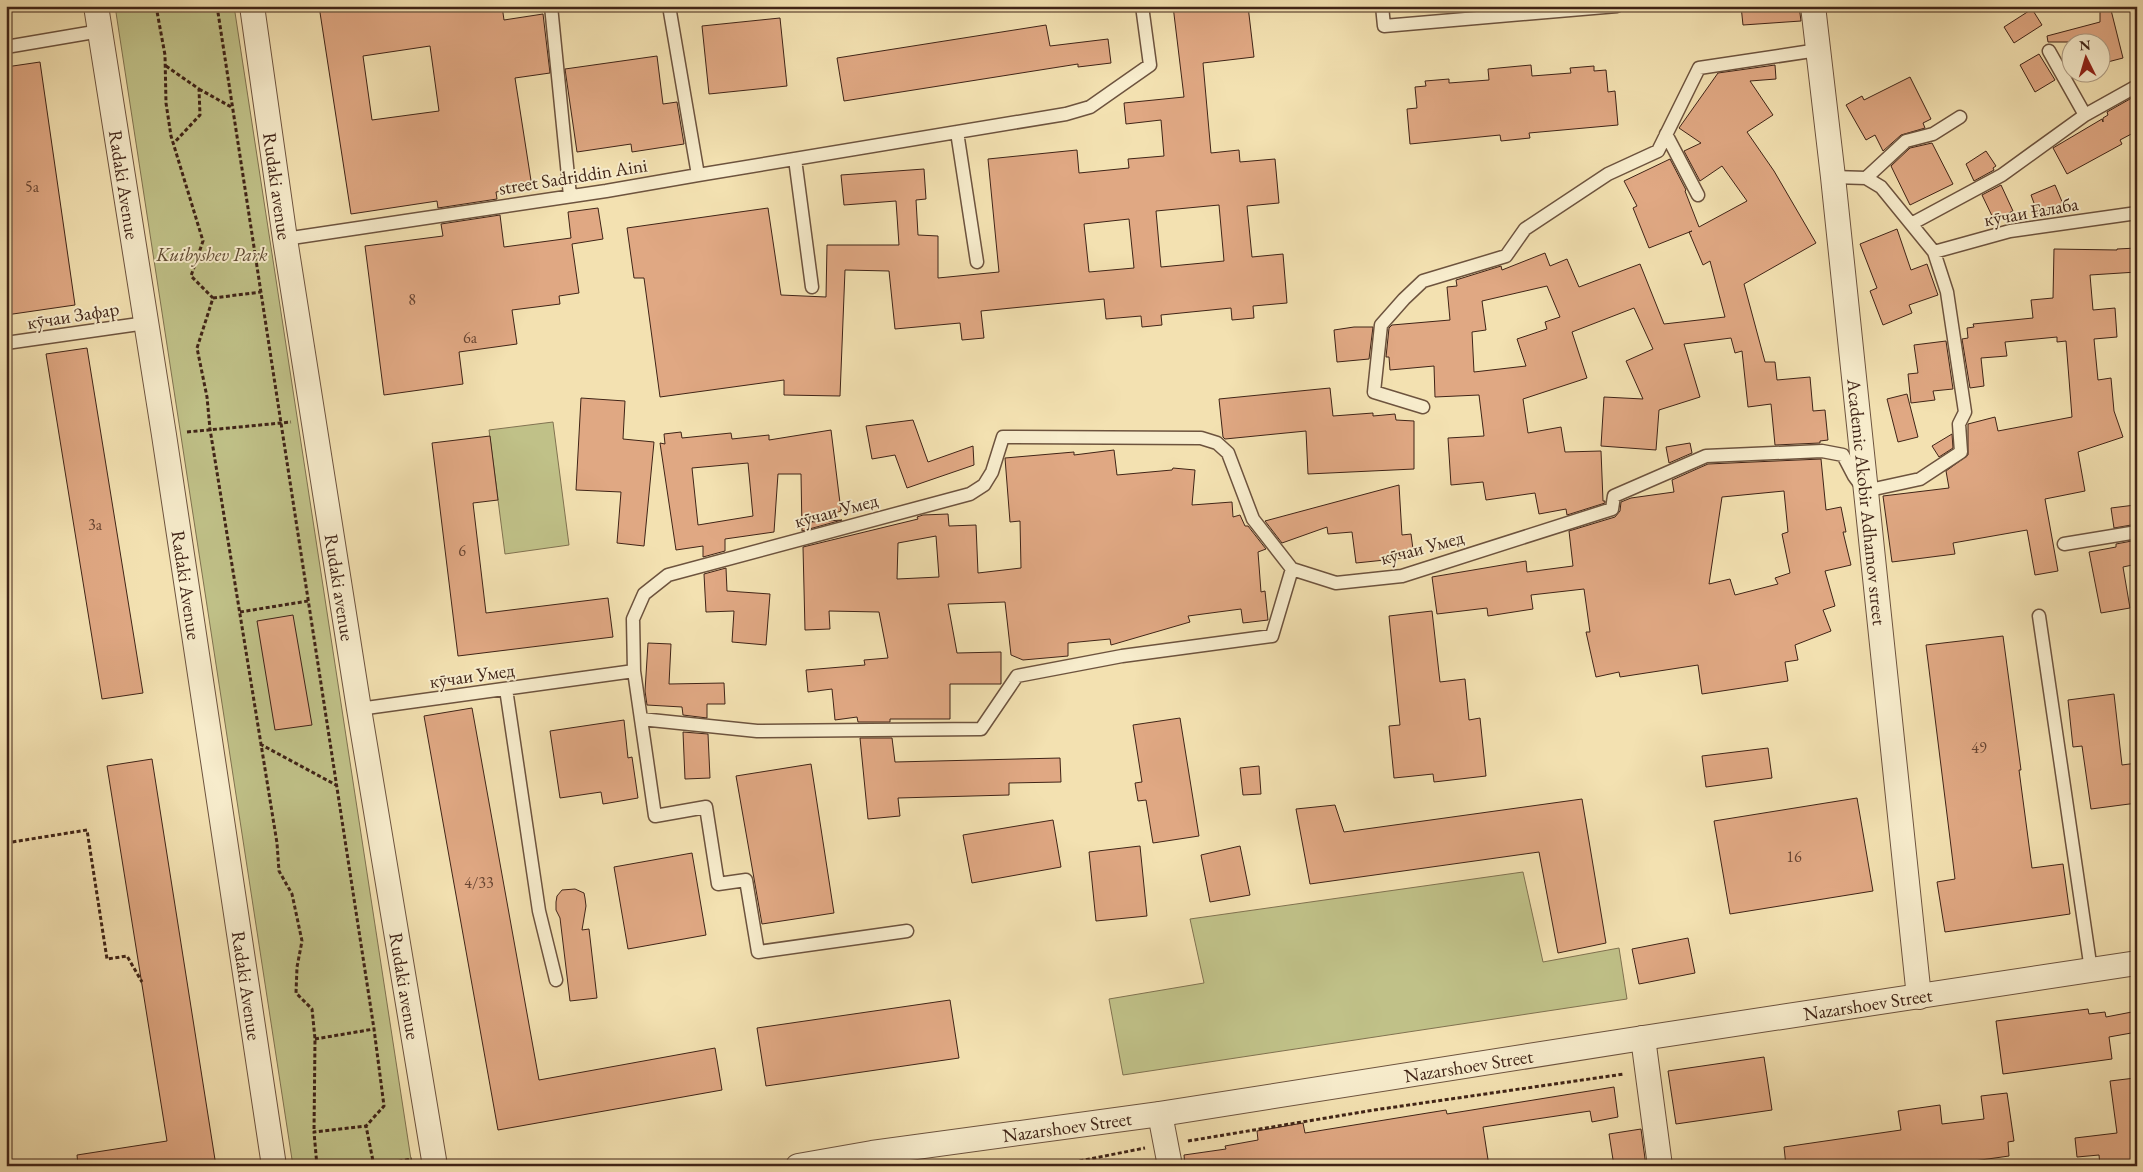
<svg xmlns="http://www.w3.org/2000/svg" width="2143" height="1172" viewBox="0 0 2143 1172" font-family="'EB Garamond',serif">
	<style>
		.green { fill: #c0c188; stroke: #807250 }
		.building { fill: #e0a883; stroke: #402417; fill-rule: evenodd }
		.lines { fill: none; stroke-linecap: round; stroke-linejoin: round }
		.service-casing { stroke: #6d533e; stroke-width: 15 }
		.minor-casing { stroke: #6d533e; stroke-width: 26 }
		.path { stroke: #402417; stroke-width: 3; stroke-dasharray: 4 2.5; stroke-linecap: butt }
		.service { stroke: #f7eccc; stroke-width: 12 }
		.minor { stroke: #f7eccc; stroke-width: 24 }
		.labels { text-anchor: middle; stroke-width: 4; stroke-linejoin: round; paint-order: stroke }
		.number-label { font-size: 16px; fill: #684532 }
		.street-label { font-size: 19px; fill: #402417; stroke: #f7eccc }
		.park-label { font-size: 19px; font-style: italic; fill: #604b33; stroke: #f7eccc }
	</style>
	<rect width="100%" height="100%" fill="#f3e1b1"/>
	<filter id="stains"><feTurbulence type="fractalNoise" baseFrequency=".004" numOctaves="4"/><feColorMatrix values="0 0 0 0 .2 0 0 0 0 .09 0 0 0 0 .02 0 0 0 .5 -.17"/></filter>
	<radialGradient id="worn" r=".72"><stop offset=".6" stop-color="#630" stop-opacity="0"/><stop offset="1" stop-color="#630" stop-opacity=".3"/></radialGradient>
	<path class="green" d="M115,6H234L412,1166H293Z
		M553,422L569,545L505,554L489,430Z
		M1523,872L1543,962L1619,948L1627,999L1123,1075L1109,999L1204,983L1190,919Z"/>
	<path class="building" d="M319,6H502L504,20L543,14L550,73L515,78L532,187L496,192L497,199L438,208L437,201L351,214ZM430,46L439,111L372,120L363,56Z
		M1173,6H1248L1254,57L1203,63L1211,153L1239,150L1240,162L1275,159L1279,203L1247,206L1252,257L1283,254L1287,303L1253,306L1254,318L1232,320L1231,308L1161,315L1162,325L1142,327L1141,316L1106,319L1104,299L981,311L984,338L962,340L960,323L895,329L889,271L845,270L840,396L784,395V380L660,397L644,278H634L627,228L768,208L781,295L826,297L827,245H899L896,201L844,205L841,175L924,169L926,199L916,200L918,235L938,236V278L999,272L988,159L1077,150L1079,173L1129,168L1128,159L1164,156L1161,120L1126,124L1124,103L1184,97ZM1219,205L1224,261L1161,267L1156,211ZM1129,219L1134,268L1089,272L1084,224Z
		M1741,6H1799L1801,21L1743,25Z
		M2100,6H2110L2123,58L2100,64V42H2048L2047,36L2100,22Z
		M2032,9L2042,25L2014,43L2004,27Z
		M780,18L787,86L709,94L702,26Z
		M1046,25L1050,46L1108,39L1111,63L1078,67V64L844,101L837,58Z
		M2039,54L2055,80L2035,92L2020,65Z
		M657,56L663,104L677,102L684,144L632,152L631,144L577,152L565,69Z
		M40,62L75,305L6,315V67Z
		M1531,65L1532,76L1571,73L1570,68L1594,66V71L1606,70L1608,92L1615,91L1618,125L1529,133L1530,138L1501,141L1500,135L1410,144L1407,109L1417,108L1415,87L1426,86L1425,81L1449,79V83L1489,80L1488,69Z
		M1775,65L1776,79L1750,81L1773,115L1747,132L1774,171L1816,243L1744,284L1765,362H1775L1777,380L1810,377L1813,411L1825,410L1828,440L1820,441V443L1775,445L1771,404L1748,407L1742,351L1735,353L1731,338L1684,344L1700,397L1659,410L1656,450L1601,446L1604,397L1643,399L1626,361L1653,349L1634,308L1572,332L1587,378L1523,399L1528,433L1561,427L1565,452L1601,451L1603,501H1605V503L1567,515L1566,509L1539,514L1535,493L1486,500L1483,482L1451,485L1448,438L1484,436L1479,395L1435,397L1434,366L1390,370L1389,357H1386L1389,328L1392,325L1450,320L1447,287L1457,286L1456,280L1501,266L1502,270L1545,253L1550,266L1567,259L1579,287L1640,264L1664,324L1725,317L1710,261L1703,265L1689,232L1692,231L1649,248L1633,208L1637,206L1624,181L1670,159L1686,190L1685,191L1699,227L1747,201L1722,166L1700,181L1684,151L1701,143L1679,128L1718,73ZM1547,286L1560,317L1545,322L1547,329L1517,339L1526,366L1474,372L1472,332L1486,330L1482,301Z
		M1910,77L1931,119L1923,123L1925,128L1901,135L1883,151L1875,135L1866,140L1846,105L1862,96L1864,100Z
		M2137,95V131L2120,140L2122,144L2067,174L2053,148L2102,119L2103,122V118L2108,115L2107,112Z
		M1932,143L1953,184L1910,205L1891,166L1910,148Z
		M1986,151L1996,166L1993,168L1994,170L1974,181L1966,164Z
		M2001,185L2013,211L1994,220L1982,195Z
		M2055,185L2063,204L2038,214L2031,195Z
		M598,208L603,239L572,244L579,293L559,296L560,304L512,310L517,344L459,352L463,384L384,395L365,246L443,236L441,224L500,215L504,247L571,238L568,212Z
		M1897,229L1911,270L1927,264L1938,295L1909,305L1912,313L1883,325L1870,291L1877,288L1860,244Z
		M2137,248V272L2090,275L2093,310L2115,308L2117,337L2094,339L2098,380L2111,378L2114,411L2123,437L2078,452L2085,491L2045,499L2058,571L2035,575L2027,530L1953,543L1955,554L1892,562L1883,496L1949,488L1946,471L1968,455V424L1995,417L1998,431L2072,417L2066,341L2057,342V337L2005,342L2007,356L1981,358L1984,386L1970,388L1962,339L1968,338L1967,328L1974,327L1973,324L2033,318L2031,300L2053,298L2054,249L2117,250V249Z
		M1354,327H1373L1369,359L1337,362L1334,330Z
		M1946,341L1953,389L1933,391L1935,400L1911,403L1908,374L1918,373L1914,345Z
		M87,348L143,693L102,699L46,354Z
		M1330,388L1333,416L1373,413V416L1395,414L1396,420L1414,421V469L1308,474L1306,431L1225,439L1223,437L1219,399Z
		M1907,394L1918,437L1898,442L1887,399Z
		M581,398L625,401L623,439L654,442L644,546L617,543L621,492L576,490Z
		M913,420L928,462L973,446L974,465L907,488L895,455L872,459L866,426Z
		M831,430L841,511L811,522L842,520L802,531L801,474H778L774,532L725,539V551L703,557V546L676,550L660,443L665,444L664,434L681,432L682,438L731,433L732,439L769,435V440ZM748,463L753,516L698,525L692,468Z
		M1952,434L1953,448L1939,457L1932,446Z
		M490,436L498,500L473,503L486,613L608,598L613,637L458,656L432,443Z
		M1690,443L1692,453L1669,463L1666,447Z
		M1114,450L1117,475L1172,470L1173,468L1195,470L1192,505L1232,502L1233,517L1240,515L1245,526H1248L1266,549L1258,552L1261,592L1265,591L1268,620L1243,623L1241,609L1188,616L1190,622L1111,645L1110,639L1068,643V656L1023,660L1011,655L1005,602L948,604L957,653L1001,652V684H950V719H890V722H858L857,717L835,720L832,689L808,692L806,670L865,665L864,660L888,658L879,612L829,611L830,629L805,630L803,547L918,519L917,517L923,515L948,514L949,526L976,525L978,573L1021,568L1020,521L1010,522L1005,458L1074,452V455ZM936,536L939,577L897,579L898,543Z
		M1821,459L1826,510L1841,507L1846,532H1843L1851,565L1825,571L1835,606L1823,610L1831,631L1795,645L1798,660L1785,662L1788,681L1702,694L1698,665L1620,677L1619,672L1596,677L1586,632H1590L1584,589L1531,595L1533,609L1488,616L1487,608L1437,614L1432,577L1526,561L1527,572L1573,566L1569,531L1615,517L1620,511L1621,502L1631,498L1674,492L1672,480L1708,464ZM1784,491L1788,532L1782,534L1790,573L1775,578L1778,584L1735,595L1730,579L1709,584L1722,497Z
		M1399,485L1402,535L1411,534L1414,557L1356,563L1352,532L1328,534L1327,527L1282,543L1265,521Z
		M2135,505L2137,524L2114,528L2111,508Z
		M2137,540V564L2123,567L2130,608L2101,613L2089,552L2116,547V544Z
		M726,568L727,591L770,594L766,645L732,642L734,611L706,612L704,574Z
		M1432,611L1440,682L1465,679L1469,720L1480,718L1486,776L1434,782L1433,774L1394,778L1389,726L1400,725L1389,616Z
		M293,615L312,725L275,730L257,621Z
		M2003,636L2021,770H2019L2032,868L2063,864L2070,914L1945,932L1937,882L1955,879L1926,645Z
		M648,643L671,644L669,684L724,683L725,704H707V718L683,715L682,707L647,705L645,691Z
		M2114,694L2122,765L2137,763V803L2091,809L2082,746L2073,747L2068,700Z
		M472,708L539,1080L715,1048L722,1090L498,1130L424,716Z
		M1180,718L1199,836L1153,843L1146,800L1138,801L1135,783L1142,782L1133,725Z
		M624,720L628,758L632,757L638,798L603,804L601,792L560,798L550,731Z
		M683,732L708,734L710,778L685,779Z
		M860,738H892L895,762L1060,758L1061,782L1009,783V795L898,798L900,816L868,819Z
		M1768,748L1772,778L1706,787L1702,756Z
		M152,759L216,1166H78L77,1155L167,1141L107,766Z
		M811,764L834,913L762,924L736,776Z
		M1259,766L1261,794L1243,795L1240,768Z
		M1857,798L1873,891L1730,914L1714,821Z
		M1582,799L1606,943L1558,953L1539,852L1310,884L1296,809L1335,805L1344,832Z
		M1053,820L1061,867L972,883L963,835Z
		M1140,846L1147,916L1096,921L1089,852Z
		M1240,846L1250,895L1210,902L1201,855Z
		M692,853L706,935L628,949L614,867Z
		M575,889L584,893L585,898L586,906L582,930L589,929L597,998L570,1001L560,918L556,910V902L557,896L562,890Z
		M1688,938L1695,973L1639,984L1632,949Z
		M950,1000L959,1058L766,1086L757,1028Z
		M2088,1009L2089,1014L2105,1012L2106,1017L2137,1011V1032L2109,1037L2112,1059L2003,1074L1996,1021Z
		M1764,1057L1772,1110L1676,1124L1668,1071Z
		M2135,1078L2137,1092V1166H2100L2099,1155L2077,1157L2075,1138L2117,1133L2110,1081Z
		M1614,1087L1618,1117L1592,1122L1590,1111L1483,1127L1489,1166H1357L1355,1163L1338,1166H1275L1274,1161L1254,1166H1185L1184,1155L1226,1149L1225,1146L1258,1140L1257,1131L1303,1123L1305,1133L1446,1110L1447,1114Z
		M2007,1093L2014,1141L2008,1142L2009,1156L1938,1166H1786L1784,1147L1901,1130L1898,1111L1940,1105L1942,1124L1984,1119L1981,1096Z
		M1641,1129L1646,1166H1614L1609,1134Z"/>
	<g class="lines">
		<g class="service-casing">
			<path id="service" d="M551,6L570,196
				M1382,6L1384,26L1617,6
				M6,47L100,31
				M2049,51L2085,115
				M957,132L977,262
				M1666,134L1698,195
				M795,159L812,287
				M698,175L1066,114L1090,107L1150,65L1142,6
				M1866,178L1906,141L1933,134L1960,117
				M1911,224L2002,175L2085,115L2137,86
				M285,239L606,191L698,175L669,6
				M1934,252L2010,231L2137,213
				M6,343L146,323
				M1423,407L1374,392L1381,325L1404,299L1423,281L1506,256L1525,229L1608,174L1658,151L1699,68L1818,50
				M2064,544L2137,532
				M2039,616L2091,970
				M634,671L655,816L706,807L718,884L746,880L758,952L907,931
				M506,689L539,911L556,980
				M359,709L634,671L633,619L644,594L668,575L970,494L984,485L992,472L1003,437L1201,438L1217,443L1228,453L1253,519L1292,569L1336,583L1402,576L1612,509L1614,496L1706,456L1822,451L1843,455L1854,476L1865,491L1920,479L1961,452L1959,424L1965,412L1947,292L1934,252L1881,187L1866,178L1833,177
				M641,719L757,731L981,729L1017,676L1122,656L1272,636L1292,569"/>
		</g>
		<g class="minor-casing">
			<g id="minor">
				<path id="s1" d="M96,6L164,435L274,1166"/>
				<path id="s2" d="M252,6L285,239L359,709L435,1166"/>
				<path id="s3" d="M1813,6L1833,177L1919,997"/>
				<path d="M1643,1038L1660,1166"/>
				<path d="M1160,1114L1170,1166"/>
				<path id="s4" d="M798,1166L872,1153L1160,1114L1643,1038L2137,963"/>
			</g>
		</g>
		<path class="path" d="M156,6L165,55L166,103L171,136L203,241L191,276L213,298L197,348L207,397L210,429L277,843L279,871L292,894L302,941L297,967L296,993L312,1009L315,1039L314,1132
			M217,6L374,1029L384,1106L366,1126L374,1166
			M166,66L199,89L200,115L173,144
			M199,89L233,108
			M213,298L261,292
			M187,432L291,422
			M240,612L308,601
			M260,744L336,785
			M6,843L87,830L107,959L127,956L142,982
			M315,1039L374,1029
			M1188,1141L1374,1110L1624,1074
			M317,1166L314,1132L366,1126
			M373,1166L412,1159
			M1054,1166L1145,1148"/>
		<use href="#service" class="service"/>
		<use href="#minor" class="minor"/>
	</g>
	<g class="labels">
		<g class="number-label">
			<text x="32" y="192">5а</text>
			<text x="412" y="305">8</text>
			<text x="470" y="343">6а</text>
			<text x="95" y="530">3а</text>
			<text x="462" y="556">6</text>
			<text x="1979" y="753">49</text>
			<text x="1794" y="862">16</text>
			<text x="479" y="888">4/33</text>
		</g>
		<g class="street-label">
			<text transform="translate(573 176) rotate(-9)" y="7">street Sadriddin Aini</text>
			<text dy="7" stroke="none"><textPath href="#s1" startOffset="181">Radaki Avenue</textPath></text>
			<text dy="7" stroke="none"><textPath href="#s2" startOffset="182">Rudaki avenue</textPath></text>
			<text transform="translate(2031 211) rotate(-10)" y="7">кӯчаи Ғалаба</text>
			<text transform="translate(73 315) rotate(-9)" y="7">кӯчаи Зафар</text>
			<text dy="7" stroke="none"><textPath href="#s3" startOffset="499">Academic Akobir Adhamov street</textPath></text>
			<text transform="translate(836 510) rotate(-15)" y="7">кӯчаи Умед</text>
			<text transform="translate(1422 547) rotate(-15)" y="7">кӯчаи Умед</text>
			<text dy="7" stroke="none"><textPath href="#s1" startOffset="586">Radaki Avenue</textPath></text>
			<text dy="7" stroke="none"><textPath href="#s2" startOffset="588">Rudaki avenue</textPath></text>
			<text transform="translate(472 675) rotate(-8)" y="7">кӯчаи Умед</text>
			<text dy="7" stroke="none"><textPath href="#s1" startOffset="991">Radaki Avenue</textPath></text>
			<text dy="7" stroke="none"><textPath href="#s2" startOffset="992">Rudaki avenue</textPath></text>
			<text dy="7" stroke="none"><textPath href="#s4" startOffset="1082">Nazarshoev Street</textPath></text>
			<text dy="7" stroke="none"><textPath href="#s4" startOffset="678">Nazarshoev Street</textPath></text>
			<text dy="7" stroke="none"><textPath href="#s4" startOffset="272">Nazarshoev Street</textPath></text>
		</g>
		<g class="park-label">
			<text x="212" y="261">Kuibyshev Park</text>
		</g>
	</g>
	<rect width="2143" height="1172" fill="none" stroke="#f3e1b1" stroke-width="25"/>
	<rect x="8" y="8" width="2128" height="1157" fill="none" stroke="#402417" stroke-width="2.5"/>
	<rect x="12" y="12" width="2118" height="1147" fill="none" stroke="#402417"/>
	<g transform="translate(2086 58) rotate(355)"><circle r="24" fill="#f7eccc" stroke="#ae9c84"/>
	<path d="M0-4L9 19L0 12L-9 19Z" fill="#8f2418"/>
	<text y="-8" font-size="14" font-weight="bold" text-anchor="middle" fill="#402417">N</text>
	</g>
	<rect width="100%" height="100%" filter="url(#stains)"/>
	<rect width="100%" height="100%" fill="url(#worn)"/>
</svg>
